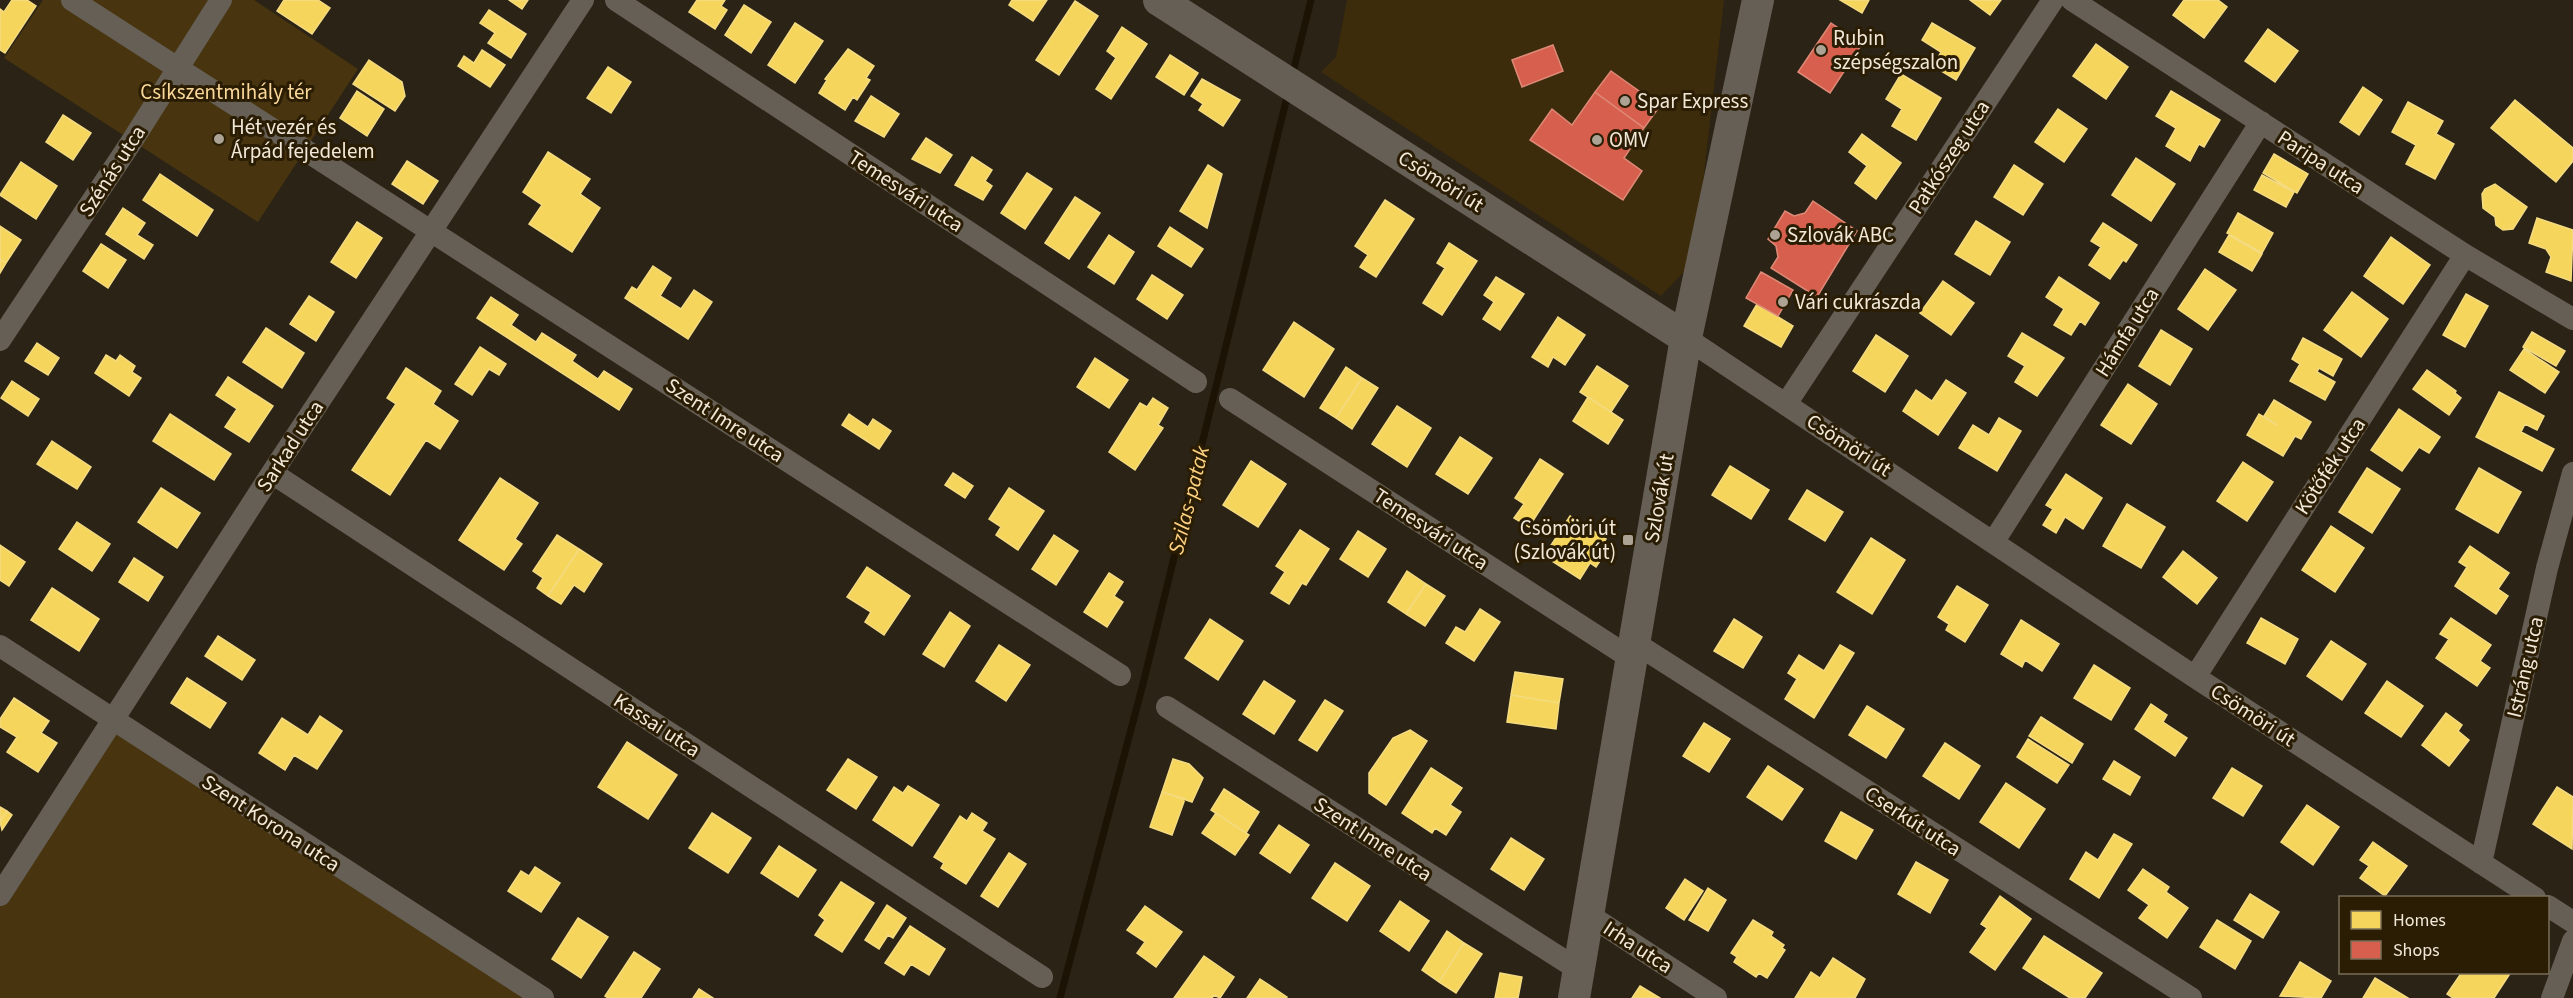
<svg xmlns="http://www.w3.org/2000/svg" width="2573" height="998" viewBox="0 0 2573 998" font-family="'Source Sans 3',sans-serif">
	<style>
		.built { fill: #3c2c0b }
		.green { fill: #483510 }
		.homes { fill: #f6d55c; stroke: #f4db81; stroke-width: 1.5 }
		.shops { fill: #d6604d; stroke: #de8977; stroke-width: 1.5 }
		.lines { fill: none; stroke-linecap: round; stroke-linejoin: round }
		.stream { stroke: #1c1304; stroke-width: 7 }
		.street { stroke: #665f55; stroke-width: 22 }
		.secondary { stroke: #665f55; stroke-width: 32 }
		.poi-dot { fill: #aca394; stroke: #2a1d03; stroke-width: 2 }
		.labels { text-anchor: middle; stroke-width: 6; stroke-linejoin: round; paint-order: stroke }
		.poi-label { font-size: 21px; fill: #f1e8d8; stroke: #2a1d03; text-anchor: start }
		.park-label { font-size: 21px; fill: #fbd899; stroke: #2a1d03 }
		.street-label { font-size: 21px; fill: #f1e8d8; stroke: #2a1d03 }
		.water-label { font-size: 22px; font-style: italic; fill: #fed281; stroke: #2a1d03 }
	</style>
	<rect width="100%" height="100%" fill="#2b2315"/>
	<path class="built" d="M1347,0H1724L1694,261L1661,296L1321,72L1336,57Z"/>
	<path class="green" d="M43,0H254L358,69L258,222L4,58Z
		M113,721L543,998H0V895Z"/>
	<path class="homes" d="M12,0H27L36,6L5,53L0,50V9L4,12Z
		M284,0H318L330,8L312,34L277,11Z
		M509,0H528L522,9Z
		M697,0H725L721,6L727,10L715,29L689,12Z
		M1012,0H1047L1033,21L1009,5Z
		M1840,0H1869L1862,13Z
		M1970,0H2001L1990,15Z
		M2184,0H2218L2227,7L2204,38L2173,15Z
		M1075,1L1098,16L1059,75L1036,60Z
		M744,5L771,22L751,53L725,35Z
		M489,10L526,34L511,58L488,43L495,33L480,23Z
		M795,23L823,41L795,83L768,65Z
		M1932,23L1975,48L1956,80L1933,66L1941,52L1922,40Z
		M1122,27L1147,44L1111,99L1096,89L1116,58L1107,51Z
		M2268,29L2298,51L2275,82L2245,61Z
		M2096,44L2128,67L2106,99L2073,76Z
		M848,49L874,66L866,78L870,80L857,100L853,97L845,110L819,93L827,80L825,79Z
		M482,50L505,65L490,87L458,66L464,56L474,63Z
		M1170,55L1198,73L1184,95L1156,77Z
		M369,60L402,82L405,96L395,111L353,84Z
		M608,67L631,82L611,113L587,98Z
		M1901,74L1941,98L1916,140L1892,126L1902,109L1886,99Z
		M1202,79L1240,100L1223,126L1199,110L1203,104L1191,96Z
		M2363,87L2382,100L2359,135L2340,122Z
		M357,91L384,109L367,136L340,118Z
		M2171,91L2220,120L2204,147L2199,144L2190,161L2166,146L2176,128L2156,116Z
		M871,96L899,114L884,137L855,121Z
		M2515,100L2573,148V161L2556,182L2491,128Z
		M2408,102L2443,121L2436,134L2454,144L2435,179L2406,164L2416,145L2392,132Z
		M2058,109L2087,129L2064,162L2035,142Z
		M63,115L91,133L73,160L46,142Z
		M1862,134L1901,163L1876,199L1855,183L1867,166L1849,152Z
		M926,138L952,155L940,173L912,159Z
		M548,152L590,179L580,194L600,208L572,252L529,224L542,205L523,192Z
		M2274,154L2308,174L2297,193L2263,173Z
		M972,157L992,170L985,181L992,186L983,200L955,185Z
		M2136,158L2175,184L2151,221L2112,195Z
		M407,161L438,181L423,204L392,184Z
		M21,162L57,186L36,219L0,195Z
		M1208,165L1222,174L1207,228L1180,211Z
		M2014,165L2043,184L2023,215L1994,197Z
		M1027,173L1052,189L1025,229L1001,213Z
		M160,174L213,210L197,236L143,200Z
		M2262,175L2294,192L2286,207L2254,190Z
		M2495,184L2527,207L2513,229L2503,230L2496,225L2495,217L2483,208L2482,194L2485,189Z
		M1075,197L1100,213L1069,259L1045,243Z
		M1385,200L1414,219L1376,277L1360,267L1368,255L1355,246Z
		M123,208L145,223L137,235L153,245L144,259L106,234Z
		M2238,213L2273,233L2262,253L2227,233Z
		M2537,218L2573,230L2571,281L2546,272L2551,257L2546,249L2529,243Z
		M1976,221L2010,242L1990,275L1955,254Z
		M357,222L382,238L356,278L331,262Z
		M2103,223L2137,245L2126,262L2123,260L2110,279L2089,265L2101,247L2091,241Z
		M0,226L21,240L6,263L0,259Z
		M1170,227L1203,249L1191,267L1158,246Z
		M1109,235L1134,252L1114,284L1088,267Z
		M2229,235L2262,254L2252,271L2219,252Z
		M2391,237L2430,265L2403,304L2364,276Z
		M1449,243L1477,261L1442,315L1423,303L1445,268L1437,263Z
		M101,244L126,260L108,288L83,271Z
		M0,259L6,263L0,273Z
		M653,266L671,278L660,296L681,309L694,290L712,302L688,339L625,298L632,287L637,290Z
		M2205,269L2236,290L2208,330L2178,309Z
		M1152,275L1183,295L1167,319L1137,299Z
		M1496,277L1524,294L1500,330L1483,319L1494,302L1484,295Z
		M2059,277L2099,303L2085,325L2080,321L2071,335L2054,325L2064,309L2046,297Z
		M1943,281L1974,303L1951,335L1920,313Z
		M2352,292L2388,319L2361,357L2324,330Z
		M2466,294L2488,306L2465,347L2443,335Z
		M309,296L334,312L316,341L290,324Z
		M491,297L518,315L511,325L536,342L542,333L576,355L572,361L598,379L604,371L632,389L619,410L477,318Z
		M1757,304L1793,326L1781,347L1744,326Z
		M1558,317L1585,335L1565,365L1553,357L1548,367L1532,357Z
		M1294,322L1334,349L1304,397L1263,370Z
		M266,328L304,353L282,388L243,362Z
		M2161,330L2192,349L2170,385L2139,366Z
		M2532,332L2565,351L2556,366L2523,347Z
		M2022,333L2064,358L2037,396L2015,382L2025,366L2008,356Z
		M1876,335L1908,356L1885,392L1853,371Z
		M2303,338L2342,359L2333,376L2319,368L2317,372L2335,382L2325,400L2290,381L2300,364L2292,359Z
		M37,343L59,358L48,375L25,361Z
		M480,347L506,364L499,375L489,369L472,395L455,384Z
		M2524,349L2559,372L2545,393L2510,370Z
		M106,355L116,361L120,355L135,366L132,372L141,378L129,396L95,373Z
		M1095,358L1128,380L1109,408L1077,387Z
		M1597,366L1628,386L1611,412L1580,392Z
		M1346,367L1362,378L1336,418L1320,408Z
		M406,368L441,391L433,404L458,421L440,449L426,440L390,495L352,470L396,404L387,398Z
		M2427,370L2456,391L2455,393L2461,398L2449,415L2413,389Z
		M228,377L273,406L249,442L225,427L237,409L216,395Z
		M1362,378L1378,388L1352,429L1336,418Z
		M1946,380L1966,393L1938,435L1903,411L1916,390L1932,401Z
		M12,381L39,399L28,416L1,398Z
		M2128,384L2157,404L2131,444L2101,425Z
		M2499,392L2544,416L2537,430L2525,424L2521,432L2554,449L2542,471L2476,437Z
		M1588,397L1623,420L1608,444L1573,421Z
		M1153,398L1168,408L1158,425L1163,428L1135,470L1109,452L1140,403L1147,407Z
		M2274,400L2311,422L2301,439L2295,436L2283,456L2247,435L2259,414L2277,425L2264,416Z
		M1397,406L1431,428L1407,467L1372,444Z
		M2399,409L2440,437L2429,453L2419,447L2402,471L2371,450Z
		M170,414L231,454L214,480L153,441Z
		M849,414L868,427L873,419L891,431L879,449L842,425Z
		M1999,418L2021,431L1997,471L1959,448L1973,425L1989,435Z
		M1460,437L1492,458L1468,494L1436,474Z
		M52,441L91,467L77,489L37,464Z
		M1540,459L1563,474L1529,527L1514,518L1524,504L1515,498Z
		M1251,461L1286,484L1258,527L1223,505Z
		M2243,462L2273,482L2247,521L2217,501Z
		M1730,466L1769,490L1751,519L1712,495Z
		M2367,468L2400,489L2372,533L2339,512Z
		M2479,468L2521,492L2498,533L2456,509Z
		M953,473L973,486L965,498L945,485Z
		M2066,474L2102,498L2083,529L2065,517L2056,533L2043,525L2053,509L2046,505Z
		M500,478L538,503L515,539L522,544L504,570L459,540Z
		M161,488L200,513L177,548L138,522Z
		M1009,488L1044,511L1018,550L996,535L1001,527L989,519Z
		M1807,490L1843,512L1825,541L1789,519Z
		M2127,504L2165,527L2141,568L2103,546Z
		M1570,516L1606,539L1598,551L1604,555L1596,567L1590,563L1580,579L1544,556Z
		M77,522L110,544L92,571L59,549Z
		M2331,526L2364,548L2335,592L2302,570Z
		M1300,530L1329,549L1306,585L1302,583L1289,604L1271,593L1285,572L1276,566Z
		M1358,531L1386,549L1368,577L1340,559Z
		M557,535L579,549L548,596L537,588L543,578L533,571Z
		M1054,535L1078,551L1056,585L1032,569Z
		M1871,538L1905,560L1872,614L1837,592Z
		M0,545L25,562L9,586L0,580Z
		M2470,546L2509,573L2498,589L2508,596L2496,614L2455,586L2467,567L2459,562Z
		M579,549L602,564L584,592L574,585L561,604L548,596Z
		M2183,551L2217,578L2197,604L2163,577Z
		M134,558L163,577L148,601L119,582Z
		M867,567L910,596L884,635L865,622L871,612L847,597Z
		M1407,571L1426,584L1406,614L1388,602Z
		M1109,573L1123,582L1114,596L1123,602L1107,627L1084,612Z
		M1426,584L1445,596L1425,626L1406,614Z
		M1957,586L1988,605L1965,642L1946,630L1949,624L1938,617Z
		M52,588L99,619L79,651L31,620Z
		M1480,609L1500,622L1474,661L1446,643L1456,627L1465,632Z
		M950,612L970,626L944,667L923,654Z
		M2261,618L2298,639L2285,664L2247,643Z
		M2451,618L2491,645L2480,661L2490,668L2477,686L2436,658L2449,639L2440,634Z
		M1210,619L1243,641L1218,680L1185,658Z
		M1734,619L1762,637L1743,668L1714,651Z
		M2021,620L2059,644L2042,671L2025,660L2022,667L2001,654Z
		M218,636L255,660L242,680L205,656Z
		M2331,641L2366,664L2342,700L2307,676Z
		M999,645L1030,665L1006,701L976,681Z
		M1840,645L1854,653L1814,718L1785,699L1797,679L1788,673L1799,655L1824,671Z
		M2094,665L2130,688L2111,720L2074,698Z
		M1515,672L1563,679L1559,703L1511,695Z
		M187,678L226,703L210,728L171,703Z
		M1264,681L1295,701L1274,734L1243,714Z
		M2387,681L2423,706L2401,737L2365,713Z
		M1511,695L1559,703L1556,729L1507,722Z
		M14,698L49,721L41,733L57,743L38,772L7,752L17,737L0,727V719Z
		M1325,700L1343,711L1317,751L1299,740Z
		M2151,704L2167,715L2163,722L2187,738L2175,756L2135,729Z
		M1867,706L1904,729L1886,758L1849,735Z
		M2446,713L2462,725L2458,731L2469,740L2449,766L2422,745Z
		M320,716L342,731L317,769L294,755L285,770L259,753L282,718L308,735Z
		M2041,717L2083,744L2072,763L2029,736Z
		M1704,723L1730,739L1709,772L1683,756Z
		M1410,730L1427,741L1386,805L1369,793V773L1393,738Z
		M2028,739L2069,765L2057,783L2017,757Z
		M627,742L677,775L648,819L598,787Z
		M1945,743L1980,766L1959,799L1923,776Z
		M848,759L877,777L856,809L827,790Z
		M1173,759L1189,764L1203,778L1192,802L1162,792Z
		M2114,761L2140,777L2130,795L2103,779Z
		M1768,766L1803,789L1782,820L1747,797Z
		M1431,768L1462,788L1450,805L1461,812L1446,835L1435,828L1432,833L1402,813Z
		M2232,768L2262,786L2243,816L2213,798Z
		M2006,783L2045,809L2019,848L1980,822Z
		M908,786L939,805L912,846L873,820L894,787L903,793Z
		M2557,787L2573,797L2572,849L2533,824Z
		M1224,789L1259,812L1246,833L1211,810Z
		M1162,792L1185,799L1172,835L1150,827Z
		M2307,805L2339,827L2313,865L2281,842Z
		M0,807L7,811L0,822Z
		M7,811L12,815L2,830L0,822Z
		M1841,812L1873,830L1856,859L1825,841Z
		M712,813L751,838L728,873L689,848Z
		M972,813L987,823L982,831L995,839L966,884L941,868L944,863L934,857L960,816L967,821Z
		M1216,813L1249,835L1235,855L1202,833Z
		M1279,825L1309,845L1290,873L1260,853Z
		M2114,834L2132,844L2099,898L2070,879L2086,852L2098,860Z
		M1511,838L1544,859L1524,890L1491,869Z
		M2373,842L2407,866L2385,896L2360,878L2369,866L2360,860Z
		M779,846L816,870L798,897L761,873Z
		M1009,853L1026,864L998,907L981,896Z
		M1916,862L1948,880L1930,913L1898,894Z
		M1335,863L1370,886L1347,921L1312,898Z
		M535,867L560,883L541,912L508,891L521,871L529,876Z
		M2143,869L2169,887L2166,892L2188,908L2167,938L2139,918L2149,905L2128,890Z
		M1685,879L1703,891L1684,920L1666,908Z
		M841,882L874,903L842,952L815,935L825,920L819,915Z
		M1708,888L1726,900L1708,931L1689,920Z
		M2250,894L2279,912L2263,938L2234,920Z
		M2000,896L2031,919L1995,970L1970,952L1987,928L1981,924Z
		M1400,901L1429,921L1409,951L1380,931Z
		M887,905L906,918L893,938L888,935L879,949L865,940Z
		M1145,906L1182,932L1156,967L1137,953L1145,942L1127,930Z
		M578,918L608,937L581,978L552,959Z
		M1753,920L1773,932L1771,936L1784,945L1782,948L1785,950L1767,978L1759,973L1756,977L1734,962L1737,957L1731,953Z
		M2217,920L2251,941L2235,969L2200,947Z
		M910,926L945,949L929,975L911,964L904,975L885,963Z
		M1447,931L1464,943L1439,982L1422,970Z
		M2044,936L2102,973L2085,998H2070L2023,968Z
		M1464,943L1482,954L1456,993L1439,982Z
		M634,952L660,969L641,998H608L605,996Z
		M1204,956L1234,977L1220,998L1214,995L1212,998H1174Z
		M1833,958L1865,979L1855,998H1795L1811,972L1820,978Z
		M2300,962L2331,981L2321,998L2280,996Z
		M2462,972H2511L2494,998H2453L2447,994Z
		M1500,973L1522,977L1518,998H1495Z
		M2375,978L2408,998H2363Z
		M1260,979L1287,997L1286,998H1247Z
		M1640,986L1660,998H1632Z
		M699,989L713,998H693Z"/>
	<path class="shops" d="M1831,23L1862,44L1830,93L1798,72Z
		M1553,45L1563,71L1522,87L1512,60Z
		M1611,71L1660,106L1644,128L1595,92Z
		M1595,92L1644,128L1624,158L1642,171L1623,200L1530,140L1552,109L1572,125Z
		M1813,201L1857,231L1817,297L1771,268L1778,257L1776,246L1768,239L1785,211L1794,216L1805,213Z
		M1761,272L1793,290L1778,316L1746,298Z"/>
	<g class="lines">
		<path class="stream" d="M1292,76L1311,0
			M1060,998L1143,684L1288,93"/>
		<path class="street" d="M72,0L1120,675
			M616,0L1196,382
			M2072,0L2465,255L2573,319
			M1686,338L2195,677L2535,898
			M0,340L132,141L221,0
			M1230,399L1632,659
			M1786,404L2053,0
			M272,473L1042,977
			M1994,541L2261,122
			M1635,643L2191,998
			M0,646L543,998
			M2195,677L2465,255
			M1167,707L1579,970
			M2481,863L2547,568L2573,473
			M0,895L272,473L583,0
			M2548,906L2573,922
			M1589,915L1716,998
			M2552,998L2573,941"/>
		<path class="secondary" d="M1159,0L1686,338
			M1574,998L1686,338L1758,0"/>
	</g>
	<g class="poi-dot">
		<circle cx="1821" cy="50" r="6"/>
		<circle cx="1625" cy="101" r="6"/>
		<circle cx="219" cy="139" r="6"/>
		<circle cx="1597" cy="140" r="6"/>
		<circle cx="1775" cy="235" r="6"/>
		<circle cx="1783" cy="302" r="6"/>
		<rect x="1622" y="534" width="12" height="12" rx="3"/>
	</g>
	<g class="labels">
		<g class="poi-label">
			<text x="1833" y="45">Rubin<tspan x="1833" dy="24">szépségszalon</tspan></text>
			<text x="1637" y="108">Spar Express</text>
			<text x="231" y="134">Hét vezér és<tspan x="231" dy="24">Árpád fejedelem</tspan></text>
			<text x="1609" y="147">OMV</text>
			<text x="1787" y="242">Szlovák ABC</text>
			<text x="1795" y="309">Vári cukrászda</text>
			<text x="1616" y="535" text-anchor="end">Csömöri út<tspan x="1616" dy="24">(Szlovák út)</tspan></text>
		</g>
		<g class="park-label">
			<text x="226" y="99">Csíkszentmihály tér</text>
		</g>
		<g class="street-label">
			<text transform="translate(1949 157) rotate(-57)" y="7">Patkószeg utca</text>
			<text transform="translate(2321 162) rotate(33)" y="7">Paripa utca</text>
			<text transform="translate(112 171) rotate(-57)" y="7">Szénás utca</text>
			<text transform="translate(1441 181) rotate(32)" y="7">Csömöri út</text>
			<text transform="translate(906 191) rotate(33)" y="7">Temesvári utca</text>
			<text transform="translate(2127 332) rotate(-58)" y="7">Hámfa utca</text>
			<text transform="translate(725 420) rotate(33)" y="7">Szent Imre utca</text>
			<text transform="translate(1849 445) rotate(33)" y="7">Csömöri út</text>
			<text transform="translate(290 446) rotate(-57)" y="7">Sarkad utca</text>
			<text transform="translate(2330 466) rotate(-57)" y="7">Kötőfék utca</text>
			<text transform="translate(1659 498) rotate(-80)" y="7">Szlovák út</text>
			<text transform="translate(1431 529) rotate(33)" y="7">Temesvári utca</text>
			<text transform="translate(2525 667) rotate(-77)" y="7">Istráng utca</text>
			<text transform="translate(2253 715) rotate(33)" y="7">Csömöri út</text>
			<text transform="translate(657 725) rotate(33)" y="7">Kassai utca</text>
			<text transform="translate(1913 821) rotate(33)" y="7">Cserkút utca</text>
			<text transform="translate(271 823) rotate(33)" y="7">Szent Korona utca</text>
			<text transform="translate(1373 839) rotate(33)" y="7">Szent Imre utca</text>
			<text transform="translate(1638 947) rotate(33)" y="7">Irha utca</text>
		</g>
		<g class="water-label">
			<text transform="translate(1188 500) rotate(-76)" y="8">Szilas-patak</text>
		</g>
	</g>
	<rect x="2339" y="896" width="210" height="78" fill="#2a1d03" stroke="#7a6e58" stroke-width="1.5"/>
	<rect x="2351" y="911" width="30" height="18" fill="#f6d55c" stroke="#7a6e58" stroke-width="1.5"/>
	<text x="2393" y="926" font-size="18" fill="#f1e8d8">Homes</text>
	<rect x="2351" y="941" width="30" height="18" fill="#d6604d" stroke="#7a6e58" stroke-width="1.5"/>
	<text x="2393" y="956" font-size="18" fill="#f1e8d8">Shops</text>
</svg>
